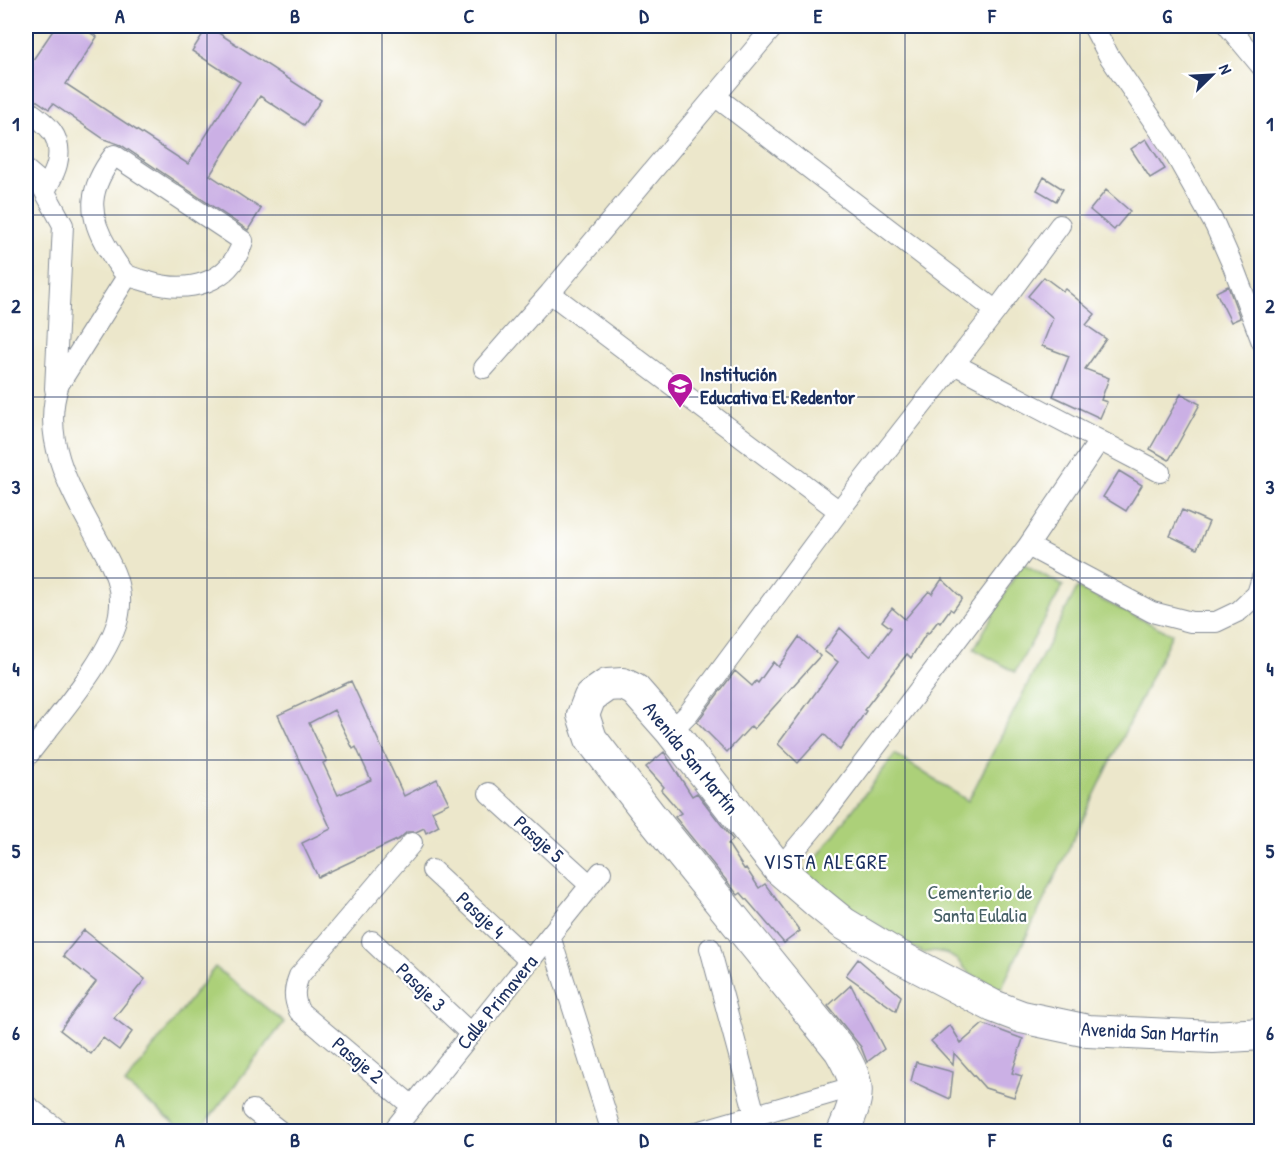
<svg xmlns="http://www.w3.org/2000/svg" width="1287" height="1157" viewBox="0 0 1287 1157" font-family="'Patrick Hand',sans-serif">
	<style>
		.green { fill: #acd079; stroke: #64806c; stroke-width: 1.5 }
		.building { fill: #cbb0e5; fill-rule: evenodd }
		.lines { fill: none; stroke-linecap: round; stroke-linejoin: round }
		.minor-casing { stroke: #848b94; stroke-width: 22 }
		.primary-casing { stroke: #848b94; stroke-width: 34 }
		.minor { stroke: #fff; stroke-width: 20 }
		.primary { stroke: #fff; stroke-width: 32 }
		.grid { fill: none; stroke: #1b2f5e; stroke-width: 1.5; stroke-opacity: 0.55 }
		.labels { text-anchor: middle; stroke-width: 4.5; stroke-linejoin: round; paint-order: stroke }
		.poi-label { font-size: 20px; font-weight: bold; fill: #1b2f5e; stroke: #fff; text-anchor: start }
		.street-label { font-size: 20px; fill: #1b2f5e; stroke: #fff }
		.park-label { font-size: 20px; fill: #465f66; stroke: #fff }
		.neighbourhood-label { font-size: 21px; letter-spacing: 1.5px; fill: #1b2f5e; stroke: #fff }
		.neatline { fill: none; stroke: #1b2f5e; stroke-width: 2 }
		.grid-label { font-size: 20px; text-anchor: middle; font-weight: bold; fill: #1b2f5e }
	</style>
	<rect width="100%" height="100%" fill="#fff"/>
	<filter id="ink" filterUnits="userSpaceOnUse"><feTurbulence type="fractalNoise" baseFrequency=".0167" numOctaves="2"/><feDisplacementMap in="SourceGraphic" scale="12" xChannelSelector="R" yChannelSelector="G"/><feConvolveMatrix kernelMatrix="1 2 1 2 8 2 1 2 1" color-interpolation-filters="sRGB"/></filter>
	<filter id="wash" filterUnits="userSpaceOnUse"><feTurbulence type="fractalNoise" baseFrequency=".008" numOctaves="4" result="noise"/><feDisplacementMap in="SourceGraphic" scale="24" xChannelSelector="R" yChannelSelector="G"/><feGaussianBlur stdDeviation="1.35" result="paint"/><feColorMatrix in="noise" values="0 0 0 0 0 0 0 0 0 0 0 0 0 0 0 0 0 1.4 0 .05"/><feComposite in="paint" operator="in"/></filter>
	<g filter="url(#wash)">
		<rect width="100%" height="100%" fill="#ece7cb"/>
		<path class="green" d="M1022,563L1063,586L1015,672L974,649Z
			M1077,588L1172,634L1001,989L970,974L957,960L946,953L934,951L924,953L897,939L805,873L895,754L968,801Z
			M215,967L284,1022L199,1131H185L125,1084Z"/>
		<g id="blocks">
			<path class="building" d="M56,26H80L97,37L66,84L188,164L240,82L192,51L208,26L321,100L304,125L260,96L210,175L261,209L248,230L121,145L104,139L53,104L49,109L26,93V70Z
				M1146,139L1165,169L1150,178L1131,149Z
				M1044,177L1063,189L1056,201L1037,190Z
				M1106,190L1130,211L1114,230L1090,210Z
				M1044,277L1063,291L1065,289L1095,314L1086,325L1106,339L1085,369L1109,378L1101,400L1107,402L1100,418L1053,396L1069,356L1042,346L1053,318L1028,296Z
				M1228,286L1240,318L1231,322L1216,292Z
				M1181,394L1200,404L1169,460L1150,449Z
				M1119,471L1142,485L1126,511L1103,497Z
				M1182,510L1209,522L1197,549L1170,536Z
				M942,579L962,598L953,611L950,609L940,623L938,621L928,634L927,632L911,658L907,654L864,710L866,711L840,750L824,734L798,763L778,744L838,662L824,651L840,628L870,656L891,628L882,621L892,608L905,619L929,591L932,594Z
				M799,637L820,656L754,729L751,726L727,752L697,722L735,671L752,686L756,681L758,683L773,662L778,667Z
				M351,681L404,796L437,779L449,803L432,811L439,826L426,833L424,828L416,832H407L399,839L318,877L302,843L331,829L278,715ZM334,710L353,749L356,747L371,780L338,795L323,763L327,761L309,723Z
				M664,752L692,796L697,793L733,840L728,844L744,869L746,868L759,888L765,884L800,931L784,943L741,893L738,895L675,817L681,813L661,790L664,787L646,767Z
				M84,930L145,979L114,1018L132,1032L119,1050L103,1038L91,1054L60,1030L96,982L63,956Z
				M858,959L901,996L896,1011L846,975Z
				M851,985L884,1049L867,1062L861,1047L828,1006Z
				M983,1024L1023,1039L1012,1073L1022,1076L1014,1097L985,1088L954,1053L953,1065L931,1041L950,1025L961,1043Z
				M916,1062L953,1072L950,1099L911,1081Z"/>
		</g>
	</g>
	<g filter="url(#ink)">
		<use href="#blocks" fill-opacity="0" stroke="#848b94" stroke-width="1.5"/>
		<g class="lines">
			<g class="minor-casing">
				<path id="minor" d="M1093,26L1109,56L1171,147L1215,225L1233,266L1262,342
					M1228,26L1262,67
					M715,96L996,311
					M26,109C46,123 64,136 57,164C55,173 49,183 45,191
					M114,155L243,241C230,284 188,294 149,282C143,280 133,278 127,275C119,269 113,257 108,249C86,213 89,188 114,155Z
					M26,170L39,181L63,225L55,389
					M550,293L839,511
					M954,364L1160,472
					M484,368L550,293L774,26
					M1028,546L1152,612L1191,622H1216L1239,611L1257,594L1262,578
					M671,731L688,714L839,511L996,311L1060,225
					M26,758C51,724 113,655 119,614C124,586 112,566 99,542C73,494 39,440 59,384L128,275
					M489,793L590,885
					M779,869L824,815L1028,546L1099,441
					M432,870L530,961
					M550,936L612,1132
					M372,941L471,1034
					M710,948L755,1115
					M26,1105L61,1132
					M412,1106L299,1011C293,997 294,989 299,976L412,843
					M253,1110L281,1132
					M392,1132L601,872
					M697,1132L856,1086"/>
			</g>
			<g class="primary-casing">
				<path id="primary" d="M843,1132C860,1094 861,1086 840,1050L649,814L591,739L583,715L590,697L607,685L623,684L635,690L671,731L779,869L816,901L843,923L896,955L993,1006L1022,1017L1088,1031L1213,1037L1262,1034"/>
			</g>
			<use href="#minor" class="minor"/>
			<use href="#primary" class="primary"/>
		</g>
	</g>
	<path class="grid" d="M207,26V1132M382,26V1132M556,26V1132M731,26V1132M905,26V1132M1080,26V1132M26,215H1262M26,397H1262M26,578H1262M26,760H1262M26,942H1262"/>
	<defs>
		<g id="school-pin" transform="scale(1.35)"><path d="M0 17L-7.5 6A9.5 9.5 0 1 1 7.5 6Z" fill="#b5179e" stroke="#fff"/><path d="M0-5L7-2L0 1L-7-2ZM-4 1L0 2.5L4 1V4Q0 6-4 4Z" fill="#fff"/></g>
	</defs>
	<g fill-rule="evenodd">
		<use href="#school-pin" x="680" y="386"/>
	</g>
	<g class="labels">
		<g class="poi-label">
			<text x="700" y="381">Institución<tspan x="700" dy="23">Educativa El Redentor</tspan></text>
		</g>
		<g class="street-label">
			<text transform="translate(691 758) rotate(51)" y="7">Avenida San Martín</text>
			<text transform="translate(539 839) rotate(42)" y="7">Pasaje 5</text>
			<text transform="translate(481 915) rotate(43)" y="7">Pasaje 4</text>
			<text transform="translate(421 987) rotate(44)" y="7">Pasaje 3</text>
			<text transform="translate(497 1002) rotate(-51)" y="7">Calle Primavera</text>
			<text transform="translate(1150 1032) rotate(3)" y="7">Avenida San Martín</text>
			<text transform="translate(358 1060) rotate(40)" y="7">Pasaje 2</text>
		</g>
		<g class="park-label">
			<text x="980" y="899">Cementerio de<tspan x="980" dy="23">Santa Eulalia</tspan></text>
		</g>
		<g class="neighbourhood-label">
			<text x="826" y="869">VISTA ALEGRE</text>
		</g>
	</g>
	<rect width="1287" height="1157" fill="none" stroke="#fff" stroke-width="66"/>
	<g transform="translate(1212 75) rotate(66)" stroke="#ffffff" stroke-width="4.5" paint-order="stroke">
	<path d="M0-4.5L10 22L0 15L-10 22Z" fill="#1b2f5e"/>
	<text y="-9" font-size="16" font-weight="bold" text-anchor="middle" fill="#1b2f5e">N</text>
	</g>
	<rect x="33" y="33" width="1221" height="1091" class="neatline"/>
	<g class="grid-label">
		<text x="120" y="23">A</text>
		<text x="295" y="23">B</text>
		<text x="469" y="23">C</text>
		<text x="644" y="23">D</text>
		<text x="818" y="23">E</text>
		<text x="992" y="23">F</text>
		<text x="1167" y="23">G</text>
		<text x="16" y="131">1</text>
		<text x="1270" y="131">1</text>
		<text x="16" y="313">2</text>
		<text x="1270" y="313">2</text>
		<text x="16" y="494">3</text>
		<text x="1270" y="494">3</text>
		<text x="16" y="676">4</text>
		<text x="1270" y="676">4</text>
		<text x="16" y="858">5</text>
		<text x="1270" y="858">5</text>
		<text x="16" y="1040">6</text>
		<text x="1270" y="1040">6</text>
		<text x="120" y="1147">A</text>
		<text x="295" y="1147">B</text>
		<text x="469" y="1147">C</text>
		<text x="644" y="1147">D</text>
		<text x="818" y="1147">E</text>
		<text x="992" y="1147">F</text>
		<text x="1167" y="1147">G</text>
	</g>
</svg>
